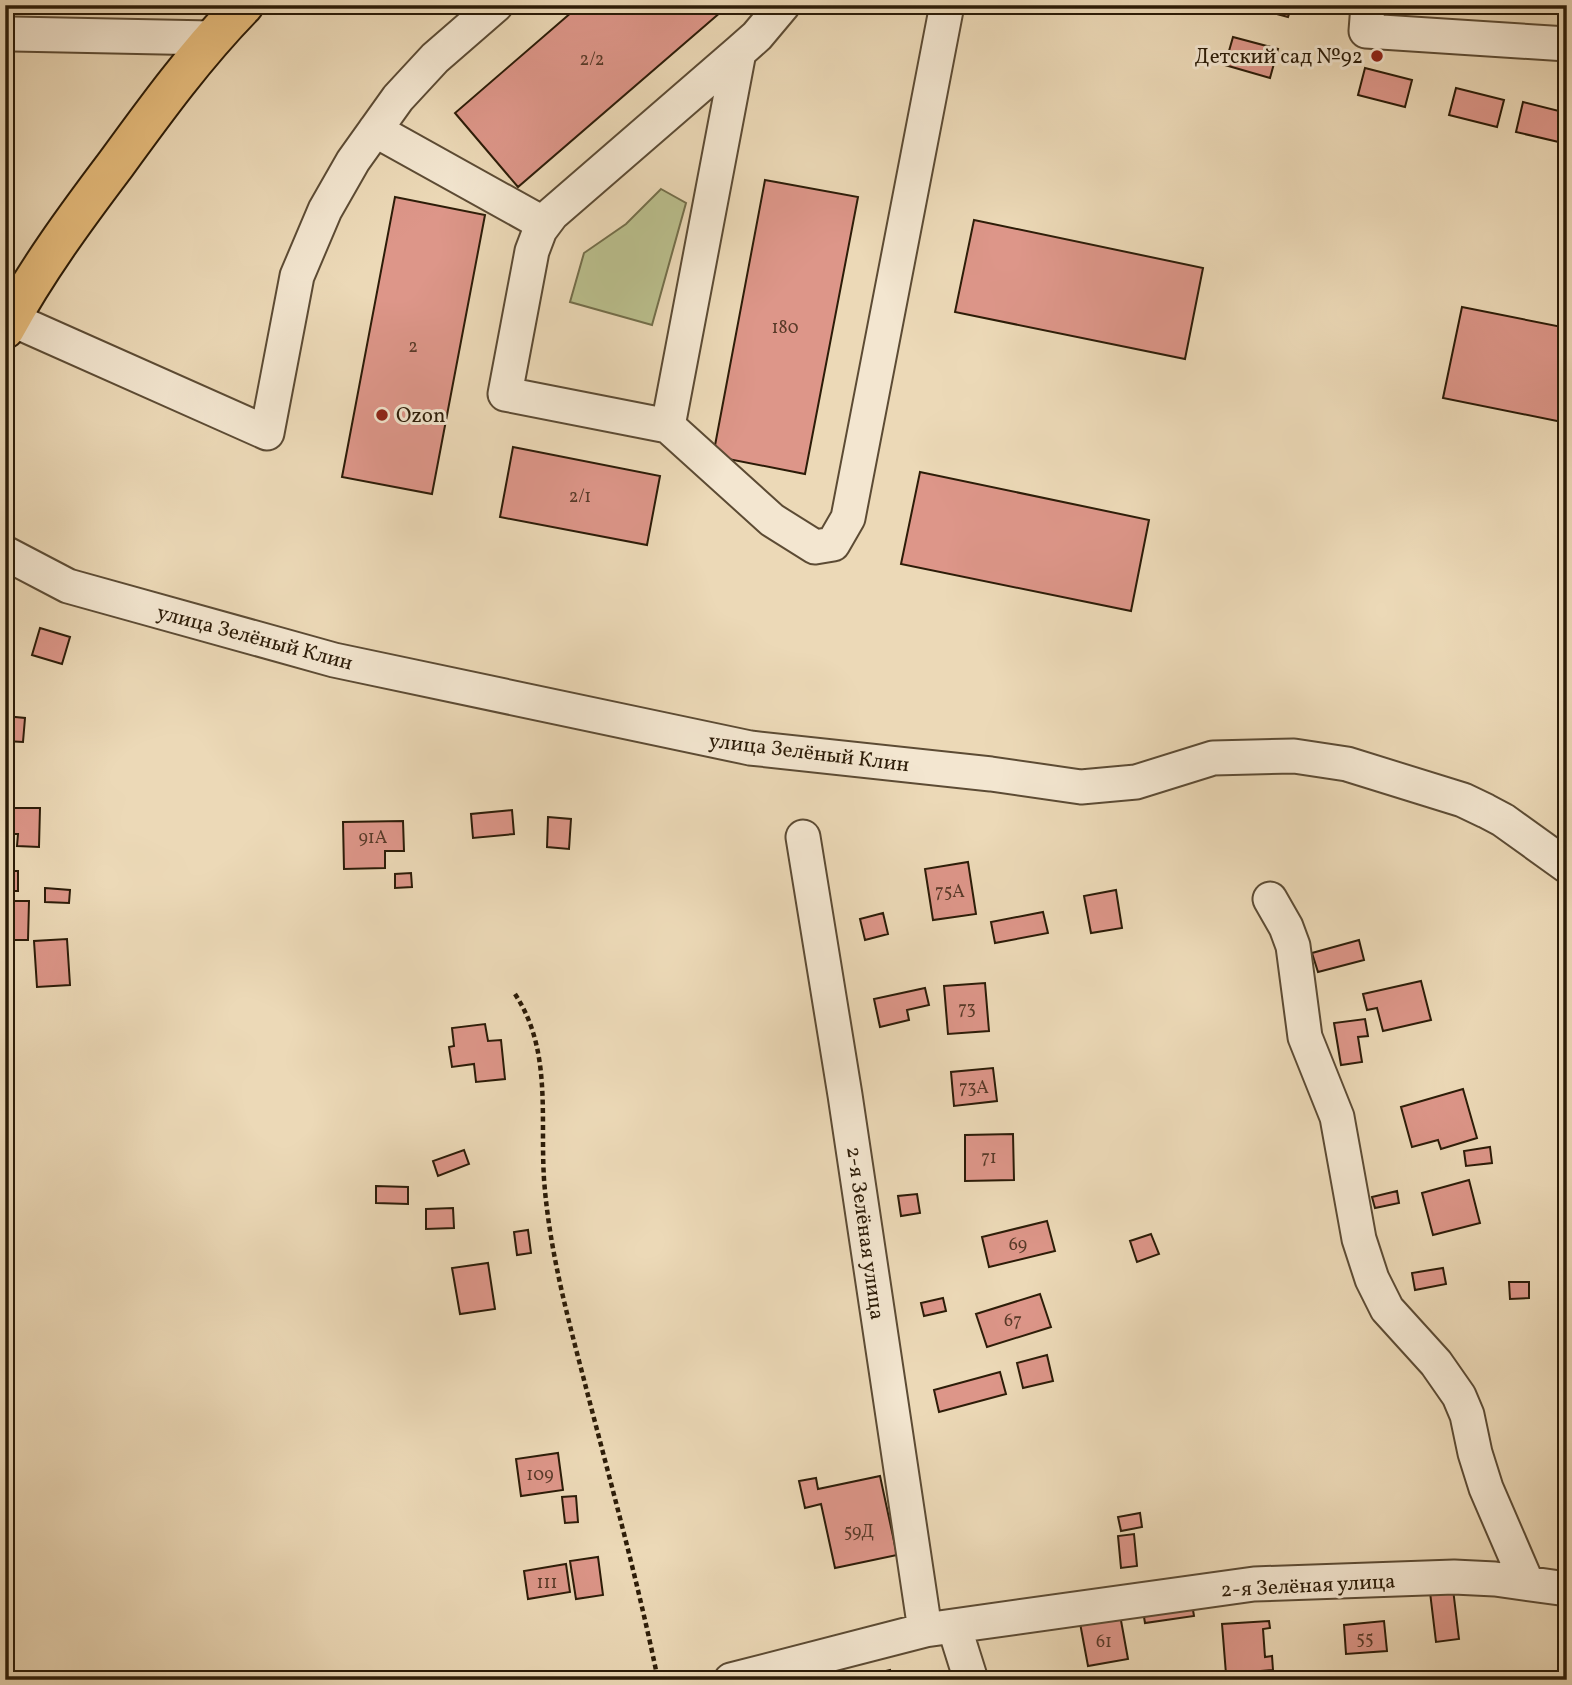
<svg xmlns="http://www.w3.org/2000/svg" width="1572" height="1685" viewBox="0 0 1572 1685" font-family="Vollkorn,serif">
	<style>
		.green { fill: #babf8d; stroke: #736e4a; stroke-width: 2 }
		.building { fill: #dd9689; stroke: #2c1c08; stroke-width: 2 }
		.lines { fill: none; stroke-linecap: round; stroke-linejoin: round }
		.minor-casing { stroke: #5c4b34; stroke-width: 37 }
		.major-casing { stroke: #2c1c08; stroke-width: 42 }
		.path { stroke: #2c1c08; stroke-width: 4.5; stroke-dasharray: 5 3.5; stroke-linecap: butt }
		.minor { stroke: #f3e6d0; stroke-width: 33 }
		.major { stroke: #e6bc7c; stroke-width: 38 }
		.poi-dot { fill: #8f2418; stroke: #f3e6d0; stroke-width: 2.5 }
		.labels { text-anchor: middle; stroke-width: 6; stroke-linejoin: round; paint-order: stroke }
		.number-label { font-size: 18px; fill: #583a28 }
		.poi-label { font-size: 21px; fill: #2c1c08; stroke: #f3e6d0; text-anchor: end }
		.street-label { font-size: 21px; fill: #2c1c08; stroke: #f3e6d0 }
	</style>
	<rect width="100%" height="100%" fill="#ecd9b7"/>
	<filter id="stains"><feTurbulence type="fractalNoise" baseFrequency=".00286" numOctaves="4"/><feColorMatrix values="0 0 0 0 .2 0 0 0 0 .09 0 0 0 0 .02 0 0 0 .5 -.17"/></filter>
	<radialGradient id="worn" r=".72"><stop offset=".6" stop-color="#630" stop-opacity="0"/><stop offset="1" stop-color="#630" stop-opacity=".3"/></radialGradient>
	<path class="green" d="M661,189L686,203L652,325L570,302L584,253L626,224Z"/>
	<path class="building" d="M580,5H729L518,187L455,113Z
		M1244,5H1292L1288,17Z
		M1233,37L1278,49L1270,78L1225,65Z
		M1365,68L1412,80L1405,107L1358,95Z
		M1456,88L1504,100L1497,127L1449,115Z
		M1523,102L1567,113V128L1563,143L1516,132Z
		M765,180L858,197L805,474L713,456Z
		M395,197L485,215L432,494L342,477Z
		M974,220L1203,268L1185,359L955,312Z
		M1462,307L1567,328V423L1443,398Z
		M513,447L660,476L647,545L500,517Z
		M920,472L1149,520L1131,611L901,564Z
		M40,628L70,637L62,664L32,655Z
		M5,716L25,718L23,742L5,741Z
		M5,808H40L39,847L17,846L18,834H5Z
		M512,810L514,834L473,838L471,814Z
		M548,817L571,819L569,849L547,847Z
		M403,821L404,851H385V868L344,869L343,822Z
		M968,862L976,914L933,920L925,869Z
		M5,871H18V891H5Z
		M411,873L412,887L395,888V874Z
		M45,888L70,890L69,903L45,902Z
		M1116,890L1122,928L1091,933L1084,896Z
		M5,901H29L28,940H5Z
		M1043,912L1048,933L995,943L991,922Z
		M883,913L888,934L865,940L860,919Z
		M67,939L70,985L37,987L34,941Z
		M1359,940L1364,960L1318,972L1312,953Z
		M1421,981L1431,1020L1383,1031L1377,1008L1367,1010L1363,994Z
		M985,983L989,1031L948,1034L944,986Z
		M925,988L929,1005L907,1010L909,1020L880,1027L874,999Z
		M1365,1019L1368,1036L1358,1037L1362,1062L1341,1065L1334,1023Z
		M485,1024L488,1041L501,1040L505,1079L476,1082L474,1064L452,1067L449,1047L454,1046L452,1028Z
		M993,1068L997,1101L954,1106L951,1072Z
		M1463,1089L1477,1138L1441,1149L1438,1140L1412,1147L1401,1107Z
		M1013,1134L1014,1180L965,1181V1135Z
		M1490,1147L1492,1163L1466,1166L1464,1151Z
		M464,1150L469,1164L438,1176L433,1161Z
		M1469,1180L1480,1223L1433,1235L1422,1193Z
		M376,1186L408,1187V1204L376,1203Z
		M1397,1191L1399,1203L1375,1208L1372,1197Z
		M917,1194L920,1213L901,1216L898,1196Z
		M453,1208L454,1228L426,1229V1209Z
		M1047,1221L1055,1251L989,1267L982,1237Z
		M528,1230L531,1253L517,1255L514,1232Z
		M1151,1234L1159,1254L1137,1262L1130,1241Z
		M488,1263L495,1309L460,1314L452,1268Z
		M1443,1268L1446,1284L1415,1290L1412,1273Z
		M1509,1282H1529V1298L1510,1299Z
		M1040,1294L1051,1327L987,1347L976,1314Z
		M943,1298L946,1311L924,1316L921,1303Z
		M1047,1355L1053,1381L1023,1388L1017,1363Z
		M1000,1372L1006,1394L939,1412L934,1390Z
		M558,1453L563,1490L521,1496L516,1459Z
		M880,1476L897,1555L835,1568L821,1504L805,1508L799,1481L816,1478L818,1489Z
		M576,1496L578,1522L565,1523L562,1497Z
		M1140,1513L1142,1527L1121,1531L1118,1517Z
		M1134,1534L1137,1566L1121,1568L1118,1536Z
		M598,1557L603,1595L576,1599L570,1561Z
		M566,1564L570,1592L528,1599L524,1571Z
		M1453,1589L1459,1639L1436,1642L1430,1592Z
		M1192,1604L1194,1616L1145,1623L1142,1605Z
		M1120,1615L1128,1659L1088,1666L1080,1623Z
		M1269,1621L1270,1628L1263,1629L1265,1657L1272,1656L1273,1670L1226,1674L1222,1624Z
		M1384,1621L1387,1651L1346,1654L1344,1625Z
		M890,1670L891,1680H874L873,1674Z
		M853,1672L854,1680H812L811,1678Z"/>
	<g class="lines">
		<g class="minor-casing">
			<path id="minor" d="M1368,5L1366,31L1567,44
				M13,34L212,38
				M739,52L668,426L505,394L532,251L540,230L552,214L739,52L757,36L783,5
				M375,130L544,224
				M11,319L267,433L297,276L325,210L353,161L398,98L435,58L496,5
				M668,426L772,520L815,547L833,544L848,518L946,10
				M5,553L68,586L334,660L750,748L991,774L1081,787L1136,782L1213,758L1294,756L1347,764L1463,800L1486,811L1503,820L1567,866
				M803,837L845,1095L925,1630
				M1270,899L1286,927L1293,946L1305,1037L1337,1117L1359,1239L1372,1279L1387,1309L1436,1363L1459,1396L1467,1415L1475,1453L1486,1488L1527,1583
				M954,1626L971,1680
				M731,1680L925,1630L1254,1584L1454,1577L1495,1579L1567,1589"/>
		</g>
		<g class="major-casing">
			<path id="major" d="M5,329C37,270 76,217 116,164C156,109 196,54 244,5"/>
		</g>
		<path class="path" d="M515,994C552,1050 540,1116 544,1179C549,1247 566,1311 583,1376C609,1477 637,1577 658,1680"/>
		<use href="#minor" class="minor"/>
		<use href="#major" class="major"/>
	</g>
	<g class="poi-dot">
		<circle cx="1377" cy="56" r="7"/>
		<circle cx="382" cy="415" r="7"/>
	</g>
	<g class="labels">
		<g class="number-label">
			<text x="592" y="65">2/2</text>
			<text x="785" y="333">180</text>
			<text x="413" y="352">2</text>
			<text x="580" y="502">2/1</text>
			<text x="373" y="843">91А</text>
			<text x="950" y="897">75А</text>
			<text x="967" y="1014">73</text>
			<text x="974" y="1093">73А</text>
			<text x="989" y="1163">71</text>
			<text x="1018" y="1250">69</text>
			<text x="1013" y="1326">67</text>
			<text x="540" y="1480">109</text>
			<text x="859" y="1537">59Д</text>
			<text x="547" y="1588">111</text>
			<text x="1365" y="1644">55</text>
			<text x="1104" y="1647">61</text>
		</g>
		<g class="poi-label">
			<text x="1363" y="63">Детский сад №92</text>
			<text x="396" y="422" text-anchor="start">Ozon</text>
		</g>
		<g class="street-label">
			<text transform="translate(255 637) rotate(15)" y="7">улица Зелёный Клин</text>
			<text transform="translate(809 752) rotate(7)" y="7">улица Зелёный Клин</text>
			<text transform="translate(866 1233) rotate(82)" y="7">2-я Зелёная улица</text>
			<text transform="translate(1308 1585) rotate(-3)" y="7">2-я Зелёная улица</text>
		</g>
	</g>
	<rect width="1572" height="1685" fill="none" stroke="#ecd9b7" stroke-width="28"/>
	<rect x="7" y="7" width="1558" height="1671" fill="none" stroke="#2c1c08" stroke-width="3.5"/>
	<rect x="14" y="14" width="1544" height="1657" fill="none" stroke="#2c1c08" stroke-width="2"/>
	<rect width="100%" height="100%" filter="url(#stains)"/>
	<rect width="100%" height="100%" fill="url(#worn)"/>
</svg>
